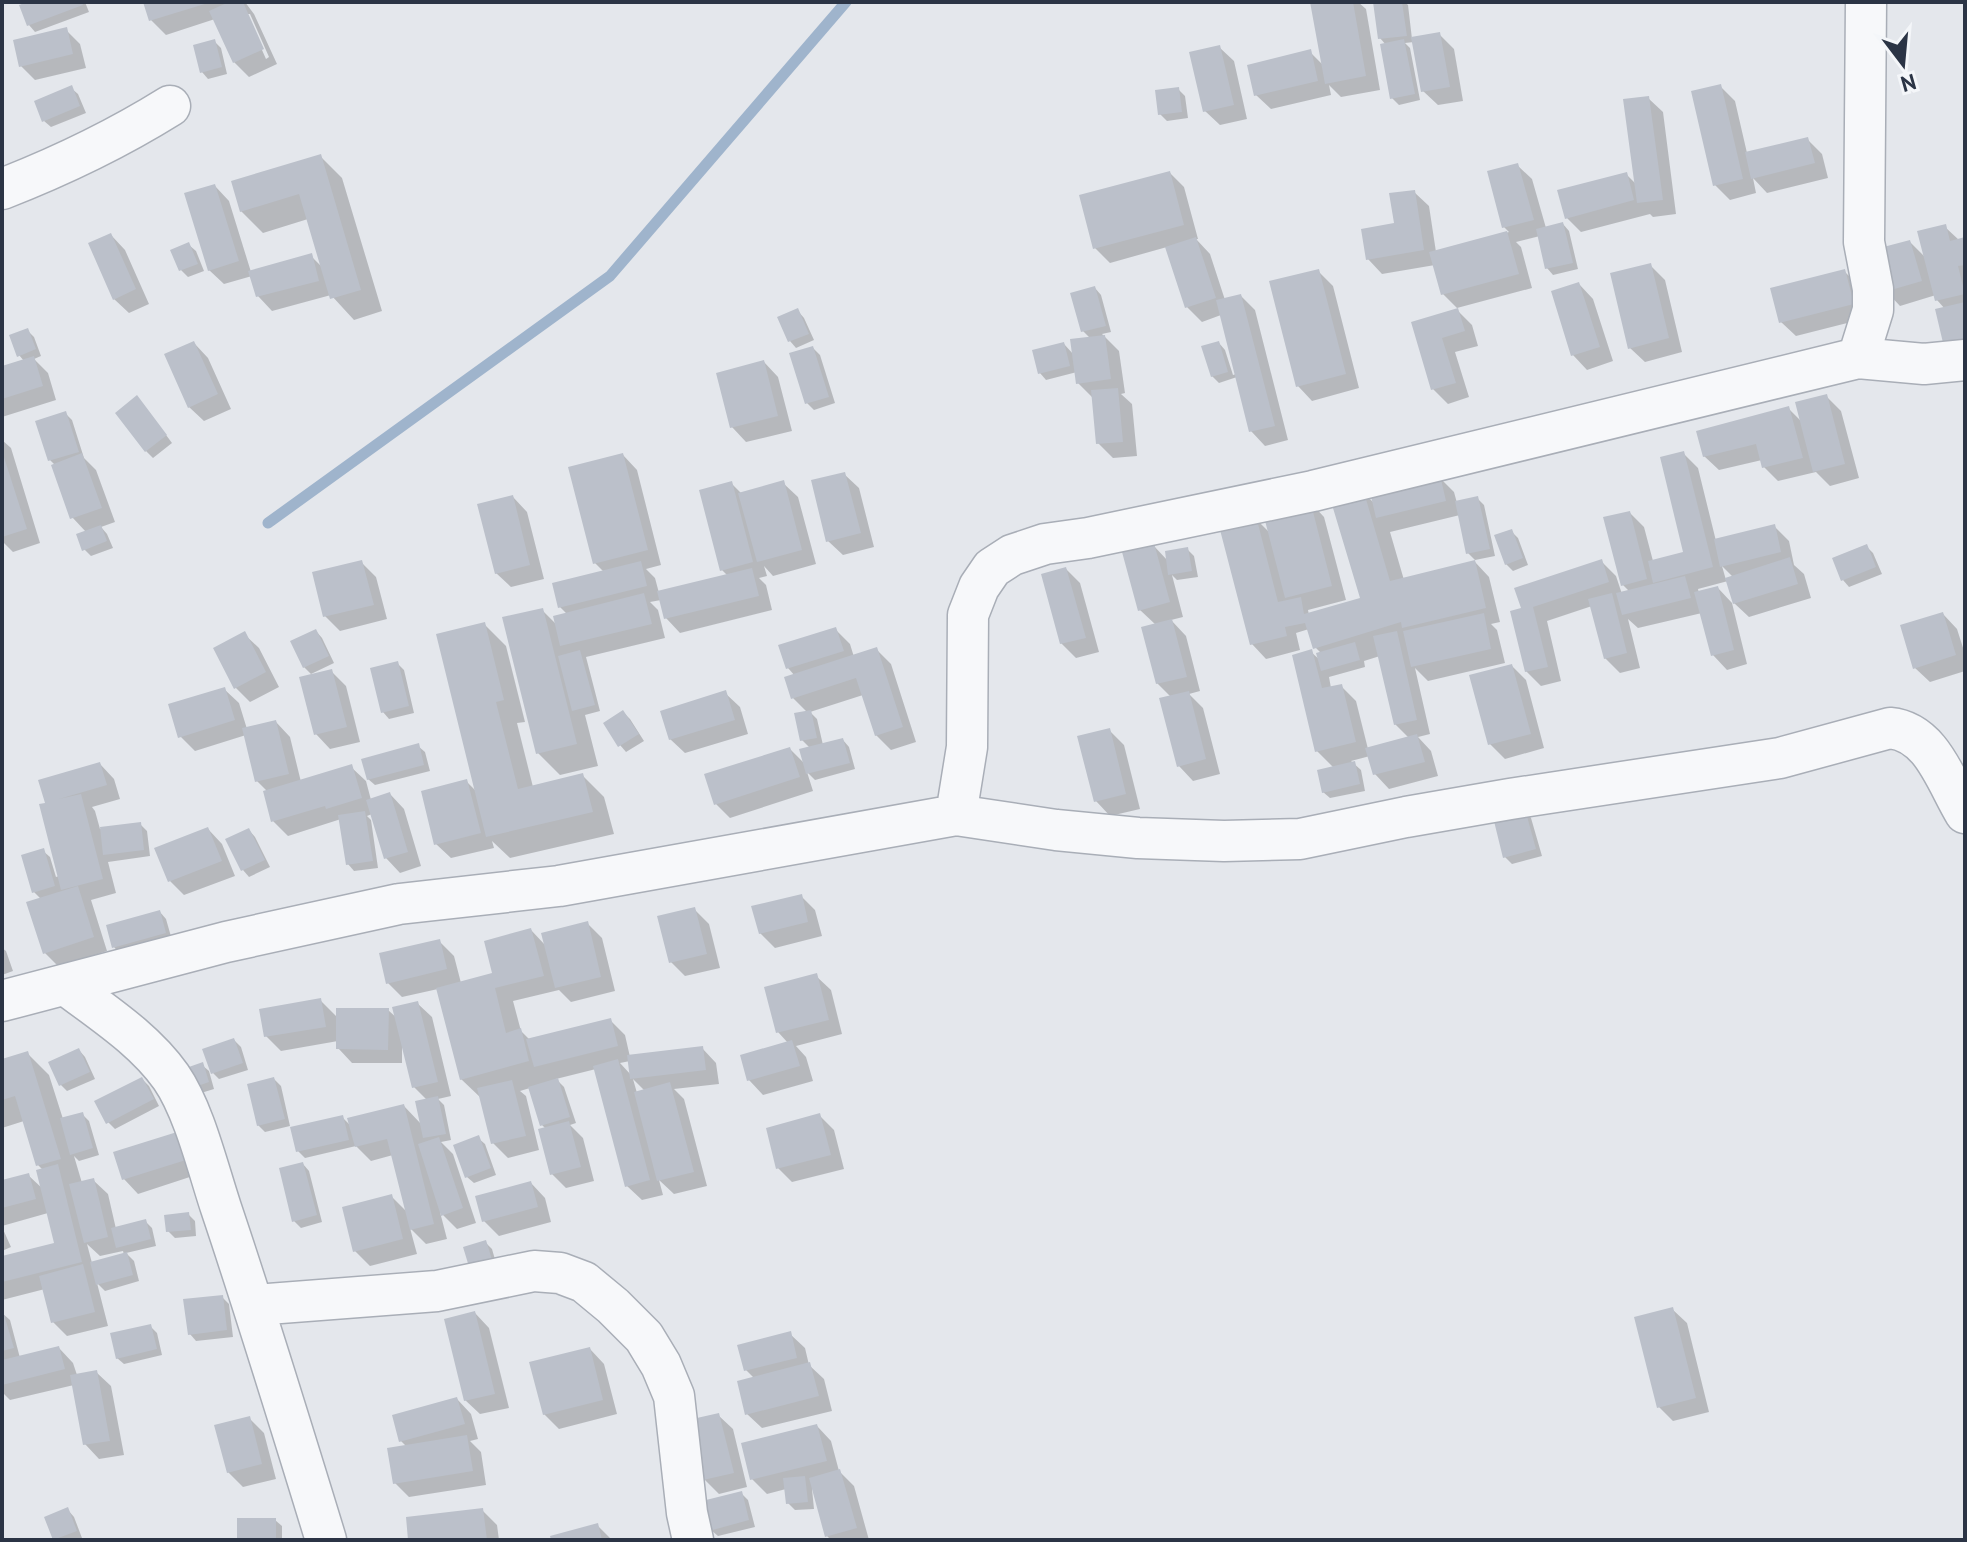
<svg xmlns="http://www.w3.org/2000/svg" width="1967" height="1542" viewBox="0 0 1967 1542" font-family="'PT Sans',sans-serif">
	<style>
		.shadow { fill: #0003; fill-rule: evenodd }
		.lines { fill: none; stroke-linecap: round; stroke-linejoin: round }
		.stream { stroke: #9fb4cc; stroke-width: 11 }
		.building { fill: #bbc0ca }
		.street-casing { stroke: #a9aeb7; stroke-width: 43 }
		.street { stroke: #f7f8fa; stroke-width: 40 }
	</style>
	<rect width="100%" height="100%" fill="#e4e7ec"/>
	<path class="shadow" d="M33,2H85L89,12L35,32L29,25Z
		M145,2H245L254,14L277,64L249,77L234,62L215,19L166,35L151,20ZM246,14H250L269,57L266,59Z
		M1312,2H1358L1366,9L1380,90L1341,97L1329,85L1331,95L1271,109L1256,95L1310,52L1323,65Z
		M1376,2H1405L1408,5L1412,39L1439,34L1454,49L1463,101L1438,105L1423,91L1414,42L1405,43L1410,48L1420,100L1399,105L1392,98L1386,45L1380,38Z
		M66,30L80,44L86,68L35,80L21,66Z
		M214,41L221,48L227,74L208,79L202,72Z
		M1219,47L1234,61L1247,119L1220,125L1205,111Z
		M1720,86L1735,101L1747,153L1807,139L1822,154L1828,178L1767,193L1753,178L1756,193L1730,200L1715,185Z
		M71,88L78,94L86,113L51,127L44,121Z
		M1178,89L1185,96L1188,118L1167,121L1160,114Z
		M1648,98L1663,112L1676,214L1653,217L1650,214L1581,232L1567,218L1626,174L1636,184Z
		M320,156L342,178L382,311L354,320L331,295L272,311L258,296L252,276L224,284L209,270L215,186L229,201L251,272L311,256L323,268L308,219L263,233L241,211Z
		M1517,165L1532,179L1546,228L1563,224L1569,231L1578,269L1553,275L1547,268L1540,236L1516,242L1521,247L1532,288L1457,308L1443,294L1435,265L1382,274L1368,259L1396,225L1414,192L1429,206L1436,252L1509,232L1504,227Z
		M1170,173L1184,187L1198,239H1196L1210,254L1225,300L1241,296L1255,310L1288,440L1265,446L1251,431L1237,377L1219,383L1212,376L1219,343L1225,350L1233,375L1236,374L1221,315L1202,322L1187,307L1167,247L1110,263L1095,248Z
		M1945,227L1959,240L1965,239V360L1945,309L1937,300L1936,295L1900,306L1886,291L1910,242L1926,258Z
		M111,235L125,250L149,304L129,313L114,299Z
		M189,245L196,251L204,271L188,277L181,270Z
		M1650,265L1665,280L1682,352L1645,362L1630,348Z
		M1318,271L1333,286L1359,388L1312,401L1298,386Z
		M1844,271L1859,286L1867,318L1796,336L1781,322Z
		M1579,284L1593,299L1613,361L1587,370L1573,355Z
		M1095,288L1101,295L1111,332L1102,334L1119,351L1125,393L1121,394L1132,404L1137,456L1113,458L1098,443L1093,398L1078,383L1077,372L1046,380L1040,373L1064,344L1074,355L1090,338L1083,331Z
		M1457,310L1472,325L1478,346L1455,352L1469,397L1448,404L1433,389L1414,323Z
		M798,311L804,318L814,340L796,348L790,341Z
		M27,330L34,337L41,356L34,359L48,373L56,400L2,417V368L24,361L19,355Z
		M194,343L208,358L231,409L204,421L189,407Z
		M813,348L820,355L835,403L814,410L807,403Z
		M764,362L778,377L792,431L746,442L732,427Z
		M1826,396L1841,411L1859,478L1830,486L1816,472L1778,481L1764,467L1762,460L1719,470L1704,456L1789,409L1802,422Z
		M143,404L172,443L153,458L146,451Z
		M65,413L72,420L84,458L96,470L115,522L101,527L107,534L113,548L91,556L84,549L86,532L72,517L55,465L50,460Z
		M2,440L11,448L40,543L13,552L2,541Z
		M1683,453L1698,468L1716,541L1774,526L1789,541L1794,565L1804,574L1811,598L1749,617L1734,603L1728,581L1698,589L1699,593L1718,588L1732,603L1747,664L1727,670L1713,655L1702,613L1638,628L1628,619L1640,668L1620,673L1605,658L1592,606L1547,621L1561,681L1541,686L1526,671L1524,610L1601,561L1616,576L1622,594L1630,592L1623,585L1630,513L1644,527L1653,561L1686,553ZM1722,566L1733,577L1726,580Z
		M623,455L637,470L661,565L646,569L655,578L659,593L728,576L722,570L732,484L742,494L783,483L798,497L816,564L773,576L764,566L767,576L759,578L766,585L772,610L680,633L666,618L661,600L650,602L658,610L665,638L586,657L600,711L585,715L598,766L560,775L538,753L542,610L557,625L567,614L560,607L604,572L595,563Z
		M844,474L859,488L874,547L843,555L828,541Z
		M1440,478L1454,492L1457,503L1477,498L1484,505L1495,556L1475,560L1468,553L1460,515L1390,532L1404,580L1475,562L1489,577L1500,622L1491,624L1497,630L1505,663L1428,681L1415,668L1430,734L1418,737L1431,751L1438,776L1389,789L1375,774L1370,756L1351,761L1361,770L1365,791L1330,798L1323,792L1334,768L1317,751L1311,652L1320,660L1321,653L1315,647L1309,629L1296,633L1300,650L1266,659L1252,644L1256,519L1270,533L1310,502L1324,517L1346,600L1308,610L1309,615L1362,599V491L1375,504ZM1380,656L1395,724L1409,738L1368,749L1356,701L1341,686L1331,688L1329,677L1365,667L1364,661Z
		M513,497L527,512L544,579L511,587L496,573Z
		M1511,531L1518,538L1528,565L1513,571L1506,564Z
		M1153,545L1168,561L1187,549L1194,556L1198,577L1177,580L1172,575L1183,617L1171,620L1186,636L1200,691L1189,694L1203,708L1220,774L1193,781L1179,766L1171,697L1157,683L1156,625L1140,610Z
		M1866,546L1873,553L1882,574L1849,587L1843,580Z
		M361,562L376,577L387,619L340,631L325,616Z
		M1066,569L1080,583L1099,652L1076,658L1061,643Z
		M1943,614L1957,629L1965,654V671L1930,682L1915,668Z
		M484,624L506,646L525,722L517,723L533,787L582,775L604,797L614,834L510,858L492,841L494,848L451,858L436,844L467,782L477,792Z
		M836,630L850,644L854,657L877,650L891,664L916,742L891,750L876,735L863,695L810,712L817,719L823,745L843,740L849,747L855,769L815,780L807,772L813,791L730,818L716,804L790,749L806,765L810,748L802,740L807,712L793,698L795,676L788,668Z
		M316,631L322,638L334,663L311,674L304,667Z
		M244,634L259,648L279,687L250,702L235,687Z
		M397,663L404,670L414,713L389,719L383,712Z
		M1512,666L1526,680L1544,748L1505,759L1490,744Z
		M331,671L346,686L360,742L330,749L316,734Z
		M224,689L239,703L247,729L276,722L290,737L301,782L351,767L366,781L371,800L390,794L404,809L421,866L400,873L386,858L372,814L367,816L371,820L378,868L354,871L348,864L341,819L288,836L273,821L265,793L268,792L257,781L246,735L195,751L180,736Z
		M725,693L740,707L748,734L685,753L670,739Z
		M623,712L630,719L644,741L626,752L620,745Z
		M1109,730L1124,745L1140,809L1110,816L1096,801Z
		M418,746L425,752L430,771L375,785L368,779Z
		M100,764L114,779L120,799L92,807L95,811L100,829L140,824L147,831L150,856L108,862L116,893L91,900L107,951L59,967L44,952L41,899L34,892L43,851L50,857L56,877L59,876L42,806Z
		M1525,811L1531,818L1542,856L1512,864L1505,857Z
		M208,829L222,844L235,876L184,895L170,881Z
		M249,830L255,837L270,867L249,877L243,870Z
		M801,896L815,910L822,936L775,948L760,933Z
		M695,910L709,924L720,968L685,976L671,962Z
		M160,912L166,919L172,940L120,954L114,947Z
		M587,923L602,938L615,991L571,1002L559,990L513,1001L521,1031L530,1040L610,1020L625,1035L630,1057L702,1048L716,1063L719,1084L674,1089L684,1099L707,1186L674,1194L659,1180L663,1195L642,1200L627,1186L596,1069L556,1079L564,1087L576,1123L570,1125L583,1138L594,1181L566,1188L552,1174L546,1129L542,1125L530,1088L520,1091L526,1096L539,1150L508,1158L493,1143L482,1099L461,1079L438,989L402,997L388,983L439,941L454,956L461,983L490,976L531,930L546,946ZM630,1061L632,1076L620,1063ZM633,1079L645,1091L637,1093Z
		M2,948L6,951L13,971L2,975Z
		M816,976L831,990L842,1034L796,1046L806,1057L813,1081L763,1095L749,1080L788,1043L778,1032Z
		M321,1001L338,1018L388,1010L398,1019L417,1003L432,1017L451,1096L438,1099L444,1105L451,1140L441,1142L453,1154L476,1223L457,1229L440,1212L447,1239L426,1244L410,1228L417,1254L370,1266L355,1251L391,1196L407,1212L393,1155L371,1161L356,1146L305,1158L298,1151L342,1117L352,1127L404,1106L422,1125L428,1101L414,1087L402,1045V1063H352L338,1048V1041L281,1051L266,1036Z
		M234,1040L241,1047L248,1070L219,1079L213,1073Z
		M79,1050L85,1057L95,1079L67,1091L60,1084Z
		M28,1054L49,1075L63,1119L82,1114L89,1121L99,1155L79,1161L74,1156L82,1183L93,1180L108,1194L116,1229L145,1221L152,1228L156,1246L126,1253L134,1261L139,1281L105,1291L97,1283L108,1326L67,1336L53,1322L45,1289L2,1300V1258L56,1244L48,1213L2,1226V1182L28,1175L43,1189V1170L38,1165L24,1121L2,1128V1061ZM87,1244L100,1256L123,1251L124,1255L92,1263Z
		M202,1065L209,1071L214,1089L201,1093L194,1087Z
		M142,1079L149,1086L159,1106L115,1129L108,1122Z
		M274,1079L281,1086L290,1126L265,1132L258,1125Z
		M820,1116L834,1130L844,1169L792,1182L778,1168Z
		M176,1134L199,1174L138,1194L124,1179Z
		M478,1138L485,1144L496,1175L474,1183L467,1177Z
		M303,1164L309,1171L322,1222L301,1228L294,1221Z
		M531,1183L545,1198L551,1222L499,1236L484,1221Z
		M188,1214L195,1221L196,1236L175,1238L168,1231Z
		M2,1227L11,1247L2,1251Z
		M485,1242L492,1249L498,1270L478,1276Z
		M222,1297L229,1304L233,1337L196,1341L190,1334Z
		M1672,1309L1687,1323L1709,1412L1673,1421L1659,1407Z
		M2,1313L10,1320L20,1358L59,1348L73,1363L77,1375L96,1372L111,1386L124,1455L99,1459L85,1444L74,1385L10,1400L2,1392Z
		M475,1313L489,1328L509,1408L480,1414L465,1400Z
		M150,1326L157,1333L162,1355L124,1364L117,1358Z
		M790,1334L805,1348L809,1365L824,1379L832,1411L762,1428L747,1414L754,1378L746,1370Z
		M590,1349L604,1364L617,1414L559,1429L544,1414Z
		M457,1399L471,1414L478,1439L470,1441L481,1452L486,1485L409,1497L395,1483L407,1447L401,1441Z
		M718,1415L733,1429L747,1487L719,1494L704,1479Z
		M249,1418L264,1433L276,1479L243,1487L228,1472Z
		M817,1426L831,1441L839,1471L854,1486L869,1540H831L827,1536L814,1488L812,1489L814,1509L795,1510L788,1503L786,1489L767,1494L752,1479Z
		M742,1494L748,1500L755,1527L718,1536L711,1530Z
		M68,1510L74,1517L82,1538L77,1540H55L54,1539Z
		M482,1510L497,1525L499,1540H410Z
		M275,1520L282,1526V1540H239Z
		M597,1525L612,1540H553Z"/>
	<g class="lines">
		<path class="stream" d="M268,523L610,276L846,2"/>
	</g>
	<path class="building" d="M27,2H82L83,5L27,26L19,5Z
		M143,2H208V3L149,21Z
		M229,2H243L264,49L233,63L209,11Z
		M1310,2H1353L1366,76L1325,84Z
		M1373,2H1402L1407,36L1378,39Z
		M67,27L73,54L19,67L13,40Z
		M1440,32L1450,87L1421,92L1411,37Z
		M215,39L222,67L200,73L193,45Z
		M1404,39L1415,94L1390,99L1380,44Z
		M1220,45L1234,105L1203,112L1189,52Z
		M1311,49L1318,81L1254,96L1247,65Z
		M1721,84L1743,179L1713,186L1691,91Z
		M72,85L80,106L42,122L34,101Z
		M1179,87L1182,112L1158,115L1155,90Z
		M1649,96L1663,200L1637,203L1623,99Z
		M1808,137L1815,163L1751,179L1745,152Z
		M321,154L361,290L330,299L299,194L240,212L231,181Z
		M1518,163L1534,220L1502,228L1487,171Z
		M1170,171L1184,225L1093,249L1079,195Z
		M1627,172L1634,200L1565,219L1557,190Z
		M215,184L239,261L208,271L184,193Z
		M1415,190L1424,250L1366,260L1361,229L1394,223L1389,193Z
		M1563,222L1573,263L1545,269L1536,229Z
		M1946,224L1950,241L1965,237V265L1958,266L1965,294L1935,301L1917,231Z
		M1507,231L1519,274L1441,295L1429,252Z
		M111,233L136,289L113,300L88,243Z
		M1196,237L1216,298L1185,308L1165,247Z
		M1910,240L1922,281L1884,292L1872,250Z
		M189,242L198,264L179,271L170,250Z
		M312,253L319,281L256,297L248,271Z
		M1651,263L1669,338L1628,349L1610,273Z
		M1319,269L1346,374L1296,387L1269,281Z
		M1845,269L1854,304L1779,323L1770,288Z
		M1579,282L1600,347L1571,356L1551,291Z
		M1095,286L1106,326L1081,332L1070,293Z
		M1241,294L1275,426L1249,432L1216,300Z
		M1965,302V342L1944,347L1935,309Z
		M798,308L809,334L788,342L777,317Z
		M1458,308L1465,331L1442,338L1456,383L1431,390L1411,322Z
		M28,328L36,349L17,357L9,335Z
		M1105,335L1111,379L1076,384L1070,339Z
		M194,341L218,394L188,408L164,354Z
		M1219,341L1228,372L1211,377L1201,346Z
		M1064,342L1070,366L1038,374L1032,350Z
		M813,346L829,397L805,404L789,353Z
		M34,356L43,386L2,399V366Z
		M764,360L778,416L730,428L716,373Z
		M1118,388L1123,442L1096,444L1091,390Z
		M1827,394L1845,464L1813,472L1795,402Z
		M137,395L167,435L145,452L115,413Z
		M1789,406L1803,458L1762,468L1756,444L1703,457L1696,431Z
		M66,411L79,452L48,461L35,421Z
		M2,451L27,529L2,537Z
		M1684,451L1713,567L1653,583L1648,561L1683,552L1660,457Z
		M82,453L102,508L70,519L51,465Z
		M623,453L648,550L593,564L568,467Z
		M845,472L861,533L826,542L811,480Z
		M1440,475L1446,501L1376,518L1370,492Z
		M784,480L802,550L757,562L738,493Z
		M732,481L753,562L720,571L699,490Z
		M1363,489L1390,581L1475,560L1486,608L1402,628L1401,622L1313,649L1305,623L1285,627L1287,636L1250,645L1219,526L1256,516L1278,602L1301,597L1304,614L1360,598L1330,498Z
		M513,495L530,565L495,574L477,504Z
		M1478,496L1490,549L1466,554L1455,501Z
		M1310,500L1332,586L1285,598L1263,513Z
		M1630,511L1647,579L1621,586L1603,517Z
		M1775,524L1781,552L1720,567L1714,539Z
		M101,525L107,541L82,551L76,534Z
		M1512,529L1523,558L1505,565L1494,535Z
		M1154,543L1170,602L1138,611L1122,552Z
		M1867,544L1876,567L1841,581L1832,558Z
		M1188,547L1192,571L1168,575L1165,551Z
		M1790,557L1798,584L1733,604L1725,578Z
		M1602,559L1609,582L1533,607L1548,667L1525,672L1510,611L1521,608L1514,588Z
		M362,560L374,605L323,617L312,572Z
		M641,561L647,586L558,608L552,583Z
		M1066,567L1086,638L1060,644L1041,574Z
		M752,568L759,596L664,619L657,591Z
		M1685,576L1691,598L1622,615L1616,593Z
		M1718,586L1734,650L1711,656L1694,592Z
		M644,593L652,624L560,646L553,616Z
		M1612,593L1627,653L1604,659L1588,599Z
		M543,608L577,744L536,754L502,617Z
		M1943,612L1956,655L1913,669L1900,625Z
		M1484,613L1491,649L1411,667L1403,631Z
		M1172,619L1187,677L1156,684L1141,627Z
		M485,622L504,700L496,702L518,789L583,773L593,812L486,837L436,634Z
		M836,627L844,651L786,669L778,645Z
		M316,629L329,656L303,668L290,641Z
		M245,631L266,672L234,689L213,648Z
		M1397,631L1417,720L1394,725L1373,636Z
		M1355,642L1360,660L1321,671L1316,653Z
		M877,647L903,727L875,736L856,678L791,699L784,677Z
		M1312,649L1322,688L1342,684L1356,742L1315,752L1292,655Z
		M580,650L595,705L572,711L558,656Z
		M398,661L409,706L381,713L370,668Z
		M1512,664L1531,734L1488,745L1469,675Z
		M332,669L347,727L314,735L299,677Z
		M225,687L235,720L178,738L168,704Z
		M726,690L735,720L669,740L660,711Z
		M1189,691L1206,759L1177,767L1159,698Z
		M623,710L639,734L618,747L603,723Z
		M811,710L817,738L800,741L794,713Z
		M276,720L289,774L255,782L242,728Z
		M1110,728L1126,794L1094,802L1077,736Z
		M1417,734L1425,762L1373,775L1365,748Z
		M843,738L850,763L806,774L799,749Z
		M419,743L424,765L367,780L361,759Z
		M790,747L800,777L714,805L704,774Z
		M1355,761L1360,784L1322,793L1317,770Z
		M100,762L107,785L59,799L81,794L103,879L61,890L39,804L45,803L38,780Z
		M352,764L362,798L326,809L325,806L271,822L263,791Z
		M467,779L481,833L434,845L421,791Z
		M390,792L408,852L384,859L366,800Z
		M1525,809L1536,849L1503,858L1493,817Z
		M365,811L373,861L346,865L338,815Z
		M141,822L144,850L103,855L100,827Z
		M208,827L222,861L168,882L154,848Z
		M249,828L265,860L241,871L225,839Z
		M44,848L55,886L32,893L21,855Z
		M78,886L94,937L43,954L26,902Z
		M802,894L808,922L759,934L751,906Z
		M695,907L707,954L669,963L657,916Z
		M160,910L166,933L112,948L106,925Z
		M588,921L601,977L555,988L541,933Z
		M531,928L544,976L495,988L506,1033L521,1028L529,1061L460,1080L436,988L492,973L484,941Z
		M440,939L447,969L386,984L379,953Z
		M817,973L829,1020L776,1033L764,987Z
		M321,998L326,1027L264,1037L259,1009Z
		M418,1001L438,1082L412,1088L392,1007Z
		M336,1008H389L388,1050L336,1049Z
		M611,1018L618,1046L534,1067L526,1039Z
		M234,1038L243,1063L211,1074L202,1049Z
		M792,1040L800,1066L747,1081L740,1055Z
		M703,1046L706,1070L630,1079L627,1055Z
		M79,1048L90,1072L59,1086L48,1062Z
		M28,1051L61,1159L36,1166L15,1096L2,1100V1059Z
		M618,1059L650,1180L625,1187L593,1066Z
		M203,1062L209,1082L192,1088L186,1068Z
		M142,1077L154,1099L106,1124L94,1101Z
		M274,1077L285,1119L257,1126L247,1084Z
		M558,1078L570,1117L540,1126L528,1087Z
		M512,1080L526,1136L491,1144L477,1088Z
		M670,1082L694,1172L657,1181L634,1092Z
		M438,1096L446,1134L423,1138L415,1101Z
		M404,1104L434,1224L410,1230L387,1139L355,1147L347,1118Z
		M83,1112L93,1148L70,1155L60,1118Z
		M820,1113L831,1155L776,1169L766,1128Z
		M343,1115L349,1140L296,1152L290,1127Z
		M569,1121L581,1167L550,1175L538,1129Z
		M177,1132L186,1160L122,1180L113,1152Z
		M479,1135L491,1168L465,1178L453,1145Z
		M439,1137L463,1208L441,1216L418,1144Z
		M303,1162L317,1215L292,1222L279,1168Z
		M58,1164L82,1262L2,1282V1256L54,1243L36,1170Z
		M29,1173L36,1199L2,1208V1180Z
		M94,1178L108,1237L84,1243L69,1184Z
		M531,1181L538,1207L482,1222L475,1196Z
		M392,1194L403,1239L353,1252L342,1207Z
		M189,1212L191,1230L166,1232L164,1215Z
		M146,1219L151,1239L116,1248L111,1228Z
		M486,1240L493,1263L470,1270L463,1247Z
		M127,1252L133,1275L96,1285L90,1262Z
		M83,1264L95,1312L51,1323L39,1276Z
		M223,1295L227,1330L188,1335L183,1299Z
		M1673,1307L1696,1398L1657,1408L1634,1317Z
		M2,1308L14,1348L2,1351Z
		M475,1311L495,1394L464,1401L444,1319Z
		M151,1324L157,1349L116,1359L110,1333Z
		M791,1331L797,1358L744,1371L737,1345Z
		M59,1346L65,1369L2,1385V1360Z
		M590,1347L603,1400L543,1415L529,1362Z
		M810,1362L819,1396L745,1415L737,1381Z
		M97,1370L110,1441L83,1445L70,1375Z
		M457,1397L465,1424L399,1442L392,1415Z
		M719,1413L734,1473L703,1480L688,1420Z
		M250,1416L262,1464L227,1473L214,1425Z
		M817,1424L827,1461L750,1480L741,1443Z
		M467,1435L473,1471L393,1484L387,1448Z
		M840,1469L857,1528L825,1537L809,1478Z
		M805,1476L808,1502L786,1504L783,1478Z
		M742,1491L749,1520L709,1531L702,1501Z
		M68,1507L77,1531L53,1540L44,1517Z
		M483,1508L487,1540H408L406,1517Z
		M237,1518H276V1540H237Z
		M598,1523L602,1540H551L550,1536Z"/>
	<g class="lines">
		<g class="street-casing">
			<path id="street" d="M2,189C61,166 117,139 170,106
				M1858,358L1924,364L1965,360
				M956,815L967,747L968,615L979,587L992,568L1012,555L1045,544L1088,538L1313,491L1858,358L1873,310V289L1864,242L1866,2
				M66,985C103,1013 144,1039 171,1077C194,1110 208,1169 221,1208C258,1318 292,1429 326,1540
				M2,1001L226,942L399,904L559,886L956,815L1056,830L1138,838L1224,841L1300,839L1406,817L1510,799L1780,758L1890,728C1932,732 1946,782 1965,813
				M254,1305L437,1291L534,1271L560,1273L584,1282L613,1306L644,1337L661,1365L674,1396L687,1513L693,1540"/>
		</g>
		<use href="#street" class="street"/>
	</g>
	<rect width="1967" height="1542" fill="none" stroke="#2b3445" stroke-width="8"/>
	<g transform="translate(1903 64) rotate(164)" stroke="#f4f6f9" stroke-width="6" paint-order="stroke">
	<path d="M0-6L14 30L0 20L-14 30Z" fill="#2b3445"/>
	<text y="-12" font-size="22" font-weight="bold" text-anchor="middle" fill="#2b3445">N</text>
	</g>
</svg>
